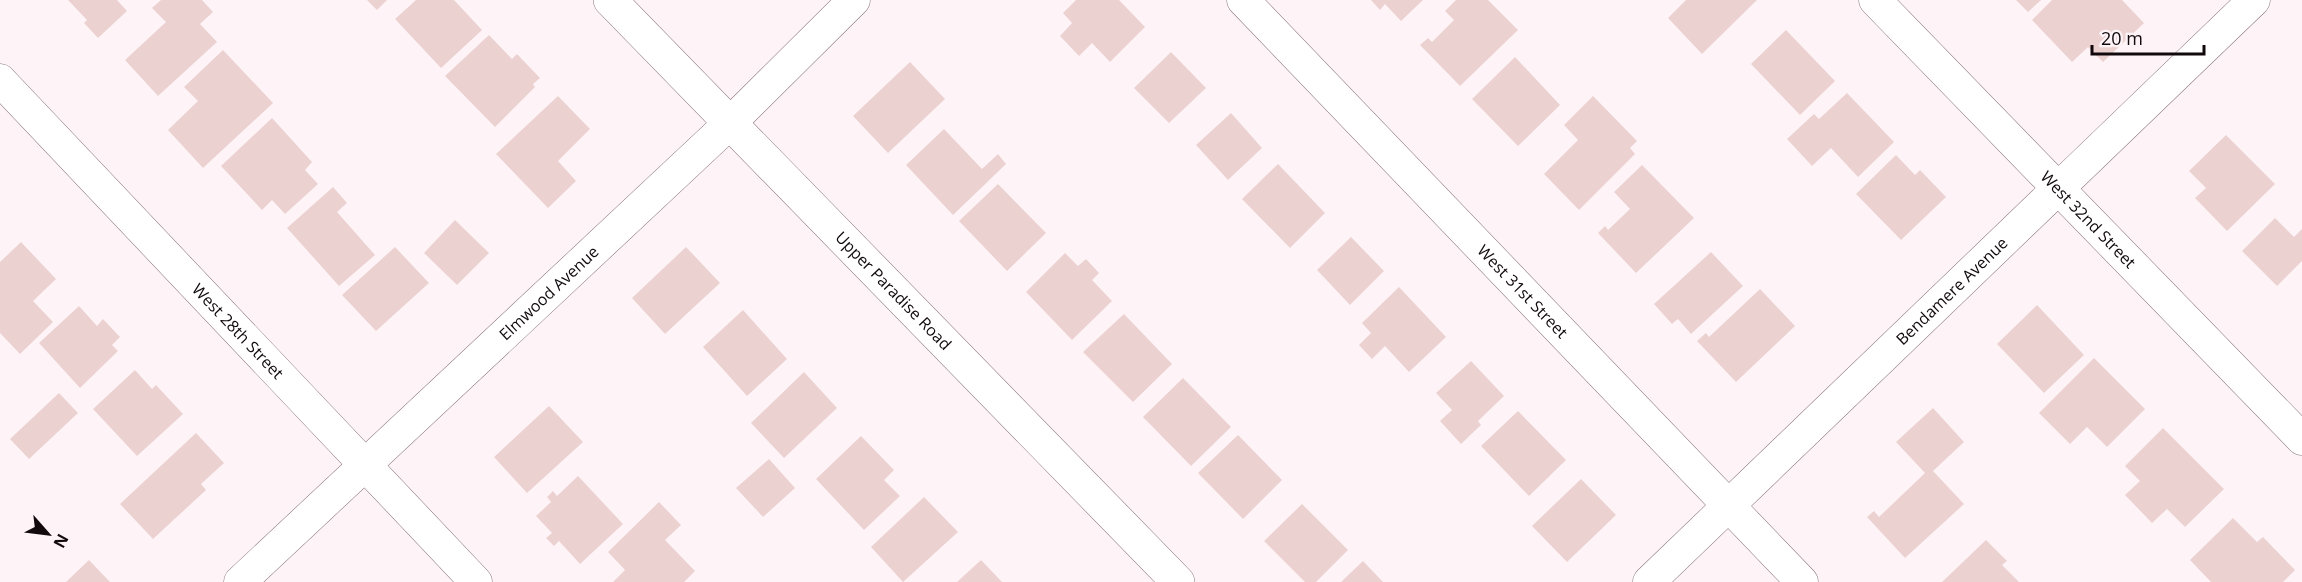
<svg xmlns="http://www.w3.org/2000/svg" width="2302" height="582" viewBox="0 0 2302 582" font-family="'Open Sans',sans-serif">
	<style>
		.building { fill: #ecd1d1 }
		.lines { fill: none; stroke-linecap: round; stroke-linejoin: round }
		.street-casing { stroke: #88727a; stroke-width: 33 }
		.secondary-casing { stroke: #88727a; stroke-width: 34 }
		.street { stroke: #fff; stroke-width: 32 }
		.secondary { stroke: #fff; stroke-width: 33 }
		.labels { text-anchor: middle; stroke-width: 4.5; stroke-linejoin: round; paint-order: stroke }
		.street-label { font-size: 16px; fill: #11090c; stroke: #fef4f8 }
	</style>
	<rect width="100%" height="100%" fill="#fef4f8"/>
	<path class="building" d="M68,0H117L127,11L98,38L84,23L87,20Z
		M161,0H202L213,12L200,24L217,42L158,96L125,60L166,22L152,8Z
		M367,0H387L377,10Z
		M416,0H454L482,30L441,68L395,19Z
		M1076,0H1119L1145,27L1110,62L1092,43L1079,56L1060,36L1072,23L1063,13Z
		M1371,0H1423L1401,21L1385,4L1380,10Z
		M1456,0H1488L1518,30L1460,86L1420,45L1428,38L1432,42L1454,20L1445,11Z
		M1686,0H1757L1702,54L1668,18Z
		M2016,0H2041L2028,12Z
		M2052,0H2122L2144,23L2103,62L2088,47L2072,62L2032,20Z
		M1786,30L1835,81L1800,115L1751,64Z
		M489,35L512,59L517,54L540,78L533,84L535,87L495,127L445,76Z
		M223,50L273,103L203,168L168,130L198,101L184,87Z
		M1171,52L1206,88L1169,123L1134,88Z
		M1515,57L1560,105L1518,146L1472,99Z
		M910,62L945,99L888,153L853,116Z
		M1847,93L1894,142L1858,177L1831,148L1812,166L1787,139L1814,114L1819,119Z
		M558,96L590,129L558,161L576,181L548,208L496,154Z
		M1593,96L1637,141L1630,148L1635,154L1579,210L1544,174L1578,140L1564,125Z
		M1231,113L1262,148L1228,180L1196,145Z
		M272,118L312,162L305,170L318,184L285,214L272,200L262,210L221,166Z
		M944,129L982,169L998,154L1006,164L953,215L906,165Z
		M2226,135L2275,184L2227,231L2195,198L2206,188L2189,171Z
		M1896,155L1915,175L1920,170L1946,197L1901,240L1856,194Z
		M1278,164L1325,213L1290,248L1242,199Z
		M1642,165L1694,218L1636,273L1598,233L1605,226L1608,230L1630,209L1614,192Z
		M998,184L1046,233L1007,271L959,221Z
		M333,187L347,203L337,212L375,255L339,286L287,228Z
		M2275,218L2294,237L2302,229V261L2277,286L2242,251Z
		M455,220L489,253L457,285L424,253Z
		M1351,237L1384,271L1350,305L1317,270Z
		M21,242L56,279L33,301L53,322L20,354L0,333V262Z
		M395,247L429,283L376,331L342,295Z
		M686,247L720,283L665,334L632,298Z
		M1711,252L1743,286L1691,334L1678,319L1672,324L1654,304Z
		M1065,253L1078,266L1086,259L1099,273L1092,280L1112,301L1072,340L1026,292Z
		M1399,287L1446,337L1409,372L1385,346L1372,359L1359,345L1371,333L1362,323Z
		M1760,289L1795,326L1736,382L1697,341L1706,333L1709,337Z
		M2037,305L2084,355L2044,393L1997,344Z
		M79,306L97,326L103,319L120,337L112,345L118,351L80,388L39,343Z
		M743,310L787,359L747,396L703,347Z
		M1124,314L1172,364L1133,402L1083,352Z
		M2094,358L2145,409L2107,447L2087,427L2070,444L2039,413Z
		M1471,361L1504,396L1478,421L1481,425L1461,444L1440,421L1452,410L1436,393Z
		M135,370L152,389L156,385L183,414L137,456L93,409Z
		M804,372L837,408L784,458L751,423Z
		M1183,378L1231,427L1191,466L1143,417Z
		M59,393L78,413L29,459L10,439Z
		M549,406L583,442L527,493L494,457Z
		M1933,408L1964,442L1933,471L1964,504L1905,558L1867,517L1874,511L1879,517L1925,473L1896,442Z
		M1518,411L1566,460L1529,496L1481,446Z
		M2163,428L2224,489L2185,527L2167,509L2152,523L2125,495L2140,481L2125,466Z
		M196,433L224,463L201,484L206,490L153,539L120,504Z
		M1238,435L1282,480L1243,519L1198,473Z
		M861,436L894,470L884,480L900,496L864,530L816,479Z
		M769,459L795,488L763,517L736,488Z
		M578,476L623,524L580,564L559,541L554,546L546,538L552,533L536,516L551,502L547,497L553,491L557,496Z
		M1581,479L1616,515L1567,562L1532,526Z
		M924,497L958,532L903,582L871,547Z
		M659,502L681,525L665,540L695,571L684,582H613L625,570L608,552Z
		M1302,504L1348,550L1316,582H1305L1264,541Z
		M2233,518L2257,542L2263,537L2295,570L2283,582H2211L2190,560Z
		M1986,540L2007,561L2002,565L2019,582H1942Z
		M89,560L110,582H66Z
		M981,560L1002,582H957Z
		M1363,561L1383,582H1341Z"/>
	<g class="lines">
		<g class="street-casing">
			<g id="street">
				<path id="s1" d="M1243,0L1802,582"/>
				<path id="s2" d="M1875,0L2302,439"/>
				<path id="s3" d="M0,80L476,582"/>
				<path id="s4" d="M240,582L730,123L854,0"/>
				<path id="s5" d="M1649,582L2254,0"/>
			</g>
		</g>
		<g class="secondary-casing">
			<g id="secondary">
				<path id="s6" d="M610,0L1178,582"/>
			</g>
		</g>
		<use href="#street" class="street"/>
		<use href="#secondary" class="secondary"/>
	</g>
	<g class="labels">
		<g class="street-label">
			<text dy="6" stroke="none"><textPath href="#s2" startOffset="306">West 32nd Street</textPath></text>
			<text dy="6" stroke="none"><textPath href="#s6" startOffset="406">Upper Paradise Road</textPath></text>
			<text dy="6" stroke="none"><textPath href="#s5" startOffset="420">Bendamere Avenue</textPath></text>
			<text dy="6" stroke="none"><textPath href="#s1" startOffset="404">West 31st Street</textPath></text>
			<text dy="6" stroke="none"><textPath href="#s4" startOffset="423">Elmwood Avenue</textPath></text>
			<text dy="6" stroke="none"><textPath href="#s3" startOffset="346">West 28th Street</textPath></text>
		</g>
	</g>
	<g transform="translate(48 534) rotate(118)" stroke="#fef4f8" stroke-width="4.5" paint-order="stroke">
	<path d="M0-4.5L10 22L0 15L-10 22Z" fill="#11090c"/>
	<text y="-9" font-size="16" font-weight="bold" text-anchor="middle" fill="#11090c">N</text>
	</g>
	<path d="M2092 45v9h112v-9" fill="none" stroke="#11090c" stroke-width="3"/>
	<text x="2101" y="45" font-size="18" fill="#11090c" stroke="#fef4f8" stroke-width="4.5" paint-order="stroke">20 m</text>
</svg>
